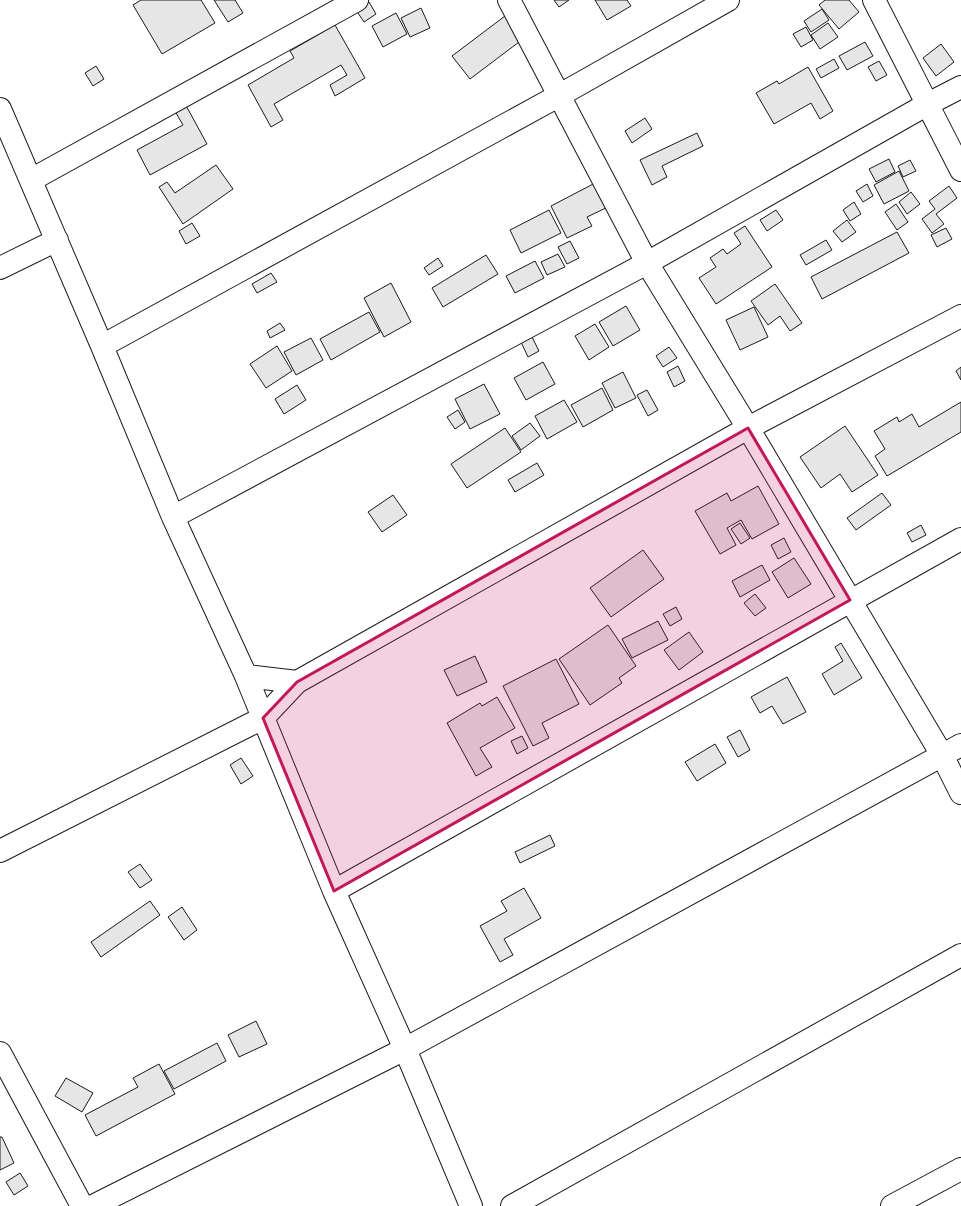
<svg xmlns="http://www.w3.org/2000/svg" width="961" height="1206" viewBox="0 0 961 1206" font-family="Raleway,sans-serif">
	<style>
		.building { fill: #e6e6e6; stroke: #1a1a1a }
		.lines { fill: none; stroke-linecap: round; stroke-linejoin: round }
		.minor-casing { stroke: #1a1a1a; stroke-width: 24 }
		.minor { stroke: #fff; stroke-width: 22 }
		.marked { fill: #c2185b; fill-opacity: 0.2; stroke: #c2185b; stroke-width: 3; stroke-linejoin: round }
	</style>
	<rect width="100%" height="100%" fill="#fff"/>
	<path class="building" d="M141,0H201L215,23L162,54L133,5Z
		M214,0H235L243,13L228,22Z
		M554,0H569L559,7Z
		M595,0H627L631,6L607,20Z
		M825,0H849L859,12L839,29L819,5Z
		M369,2L376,14L364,22L356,10Z
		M421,8L430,28L410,37L401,18Z
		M822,9L829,20L811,32L804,21Z
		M396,13L407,34L383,47L372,26Z
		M505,16L523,39L470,79L452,56Z
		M828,23L838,37L820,49L811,35Z
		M335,25L365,78L335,96L330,85L347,75L341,65L274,104L283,120L271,127L248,85L294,58L290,51Z
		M806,27L813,40L801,47L793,34Z
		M865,42L873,56L847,70L839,56Z
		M941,44L954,62L936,76L923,58Z
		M834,59L839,68L821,78L816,69Z
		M879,61L887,75L876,81L868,67Z
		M96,66L104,79L93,86L85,73Z
		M808,67L833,111L820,119L811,103L774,124L756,93L777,81L779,84Z
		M183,100L207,144L150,175L137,150L183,125L172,106Z
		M645,118L652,129L632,143L625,131Z
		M697,133L703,146L662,166L667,177L652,185L640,160Z
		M889,159L895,172L876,182L869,169Z
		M910,160L916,171L903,177L898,166Z
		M216,165L233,189L183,224L159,187L167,182L175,193Z
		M899,171L909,191L884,204L874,185Z
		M597,182L610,206L587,217L592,226L567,238L551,206Z
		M867,184L873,196L863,202L856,191Z
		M949,186L957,198L936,214L944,224L932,233L922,219L935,209L929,201Z
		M911,192L920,204L907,214L899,202Z
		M854,202L861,214L850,221L843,210Z
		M896,204L908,222L897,230L885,212Z
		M549,210L561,233L521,253L510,230Z
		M776,210L783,220L767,231L760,220Z
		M847,220L856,232L842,242L833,231Z
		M192,223L200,236L186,244L179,231Z
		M745,226L772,267L716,304L699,278L716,267L710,258L723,249L727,254L741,244L734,233Z
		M946,228L952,239L937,247L931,235Z
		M897,232L909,253L822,299L811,277Z
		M826,240L832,250L806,265L800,255Z
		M570,241L579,258L567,264L558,247Z
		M558,254L565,267L547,275L541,262Z
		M486,255L498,274L443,307L432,288Z
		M438,258L443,266L429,275L424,268Z
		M535,261L544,278L515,293L506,276Z
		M271,273L277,282L257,293L252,284Z
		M391,283L411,322L384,337L364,298Z
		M775,284L802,323L790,331L780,316L768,325L751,301Z
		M626,306L640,330L613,346L599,322Z
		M754,307L768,337L740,350L726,320Z
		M369,312L380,332L331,360L320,339Z
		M280,323L285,330L270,338L267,331Z
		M595,324L609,347L589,360L575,336Z
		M532,337L539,351L528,357L521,342Z
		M311,338L323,360L296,375L284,352Z
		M277,346L292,371L266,388L250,364Z
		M669,347L677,358L663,367L656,356Z
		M543,362L555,384L526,400L514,378Z
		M678,366L685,381L674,387L667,372Z
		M961,367V380L956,371Z
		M623,372L636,398L615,408L602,383Z
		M484,384L500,414L470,429L455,399Z
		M297,385L306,400L284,414L275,399Z
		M602,388L613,410L583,427L571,405Z
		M647,390L658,410L648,416L637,395Z
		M564,400L577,422L547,439L535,416Z
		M961,402V432L887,476L875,456L885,449L874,431L897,417L899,422L912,414L919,427Z
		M458,410L465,422L455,429L447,417Z
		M530,423L540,436L521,450L512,436Z
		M845,426L878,475L852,492L840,474L821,488L800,457Z
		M505,428L521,452L467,488L451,464Z
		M537,463L544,475L515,492L508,480Z
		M758,486L779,524L752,539L741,520L727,528L736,545L720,554L695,511L727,493L731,501Z
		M882,493L891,505L856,530L847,518Z
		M393,495L407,515L382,532L368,512Z
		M740,523L750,538L741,544L731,529Z
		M921,525L926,535L912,542L907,533Z
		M784,538L791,552L778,559L771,545Z
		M643,550L664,579L611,617L590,588Z
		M794,558L811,584L788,598L772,572Z
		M762,565L770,580L740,597L732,581Z
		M755,594L766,608L755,616L744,603Z
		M676,607L682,619L670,626L663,614Z
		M658,621L668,640L632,658L622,639Z
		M608,625L636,666L619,678L622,683L590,705L559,659Z
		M689,632L703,652L679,670L664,650Z
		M841,643L862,678L834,695L822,674L843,661L835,647Z
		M475,656L487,682L457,696L444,670Z
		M556,659L579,704L542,723L549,738L533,746L503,686Z
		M787,677L806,712L783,724L772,706L760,713L751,697Z
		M497,697L515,728L480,748L492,767L476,776L447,723L480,703L482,706Z
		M740,730L750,750L738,757L727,737Z
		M522,736L528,748L517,754L511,741Z
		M715,744L726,763L697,781L685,762Z
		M241,758L253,776L241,784L230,765Z
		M550,835L555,846L520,863L515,852Z
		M140,864L152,880L140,888L128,872Z
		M524,888L541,918L504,939L513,955L500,962L480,926L507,911L501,901Z
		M150,901L160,915L101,957L91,942Z
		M182,907L197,930L184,940L168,917Z
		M256,1021L267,1044L239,1057L228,1035Z
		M217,1043L226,1061L174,1089L164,1071Z
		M159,1064L175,1094L96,1136L85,1115L138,1087L133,1078Z
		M66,1078L93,1093L82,1112L55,1096Z
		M0,1137H2L14,1163L0,1170Z
		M20,1173L28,1186L14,1195L6,1182Z"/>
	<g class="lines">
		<g class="minor-casing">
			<path id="minor" d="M509,0L647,263L748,428L942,755L961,793
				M874,0L961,170
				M0,109L102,346L173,517L246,676L334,891L405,1049L471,1206
				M31,180L357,0
				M0,268L57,240
				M102,346L560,95L728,0
				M173,517L647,263L926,105L961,87
				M246,676L297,682
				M0,851L263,718L297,682L748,428L961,316
				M334,891L961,539
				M0,1053L82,1206
				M93,1206L405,1049L961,745
				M512,1206L961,955
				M892,1206L961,1169"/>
		</g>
		<use href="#minor" class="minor"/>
	</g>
	<path class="marked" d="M748,428L850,600L334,891L263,718L297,682Z"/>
</svg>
